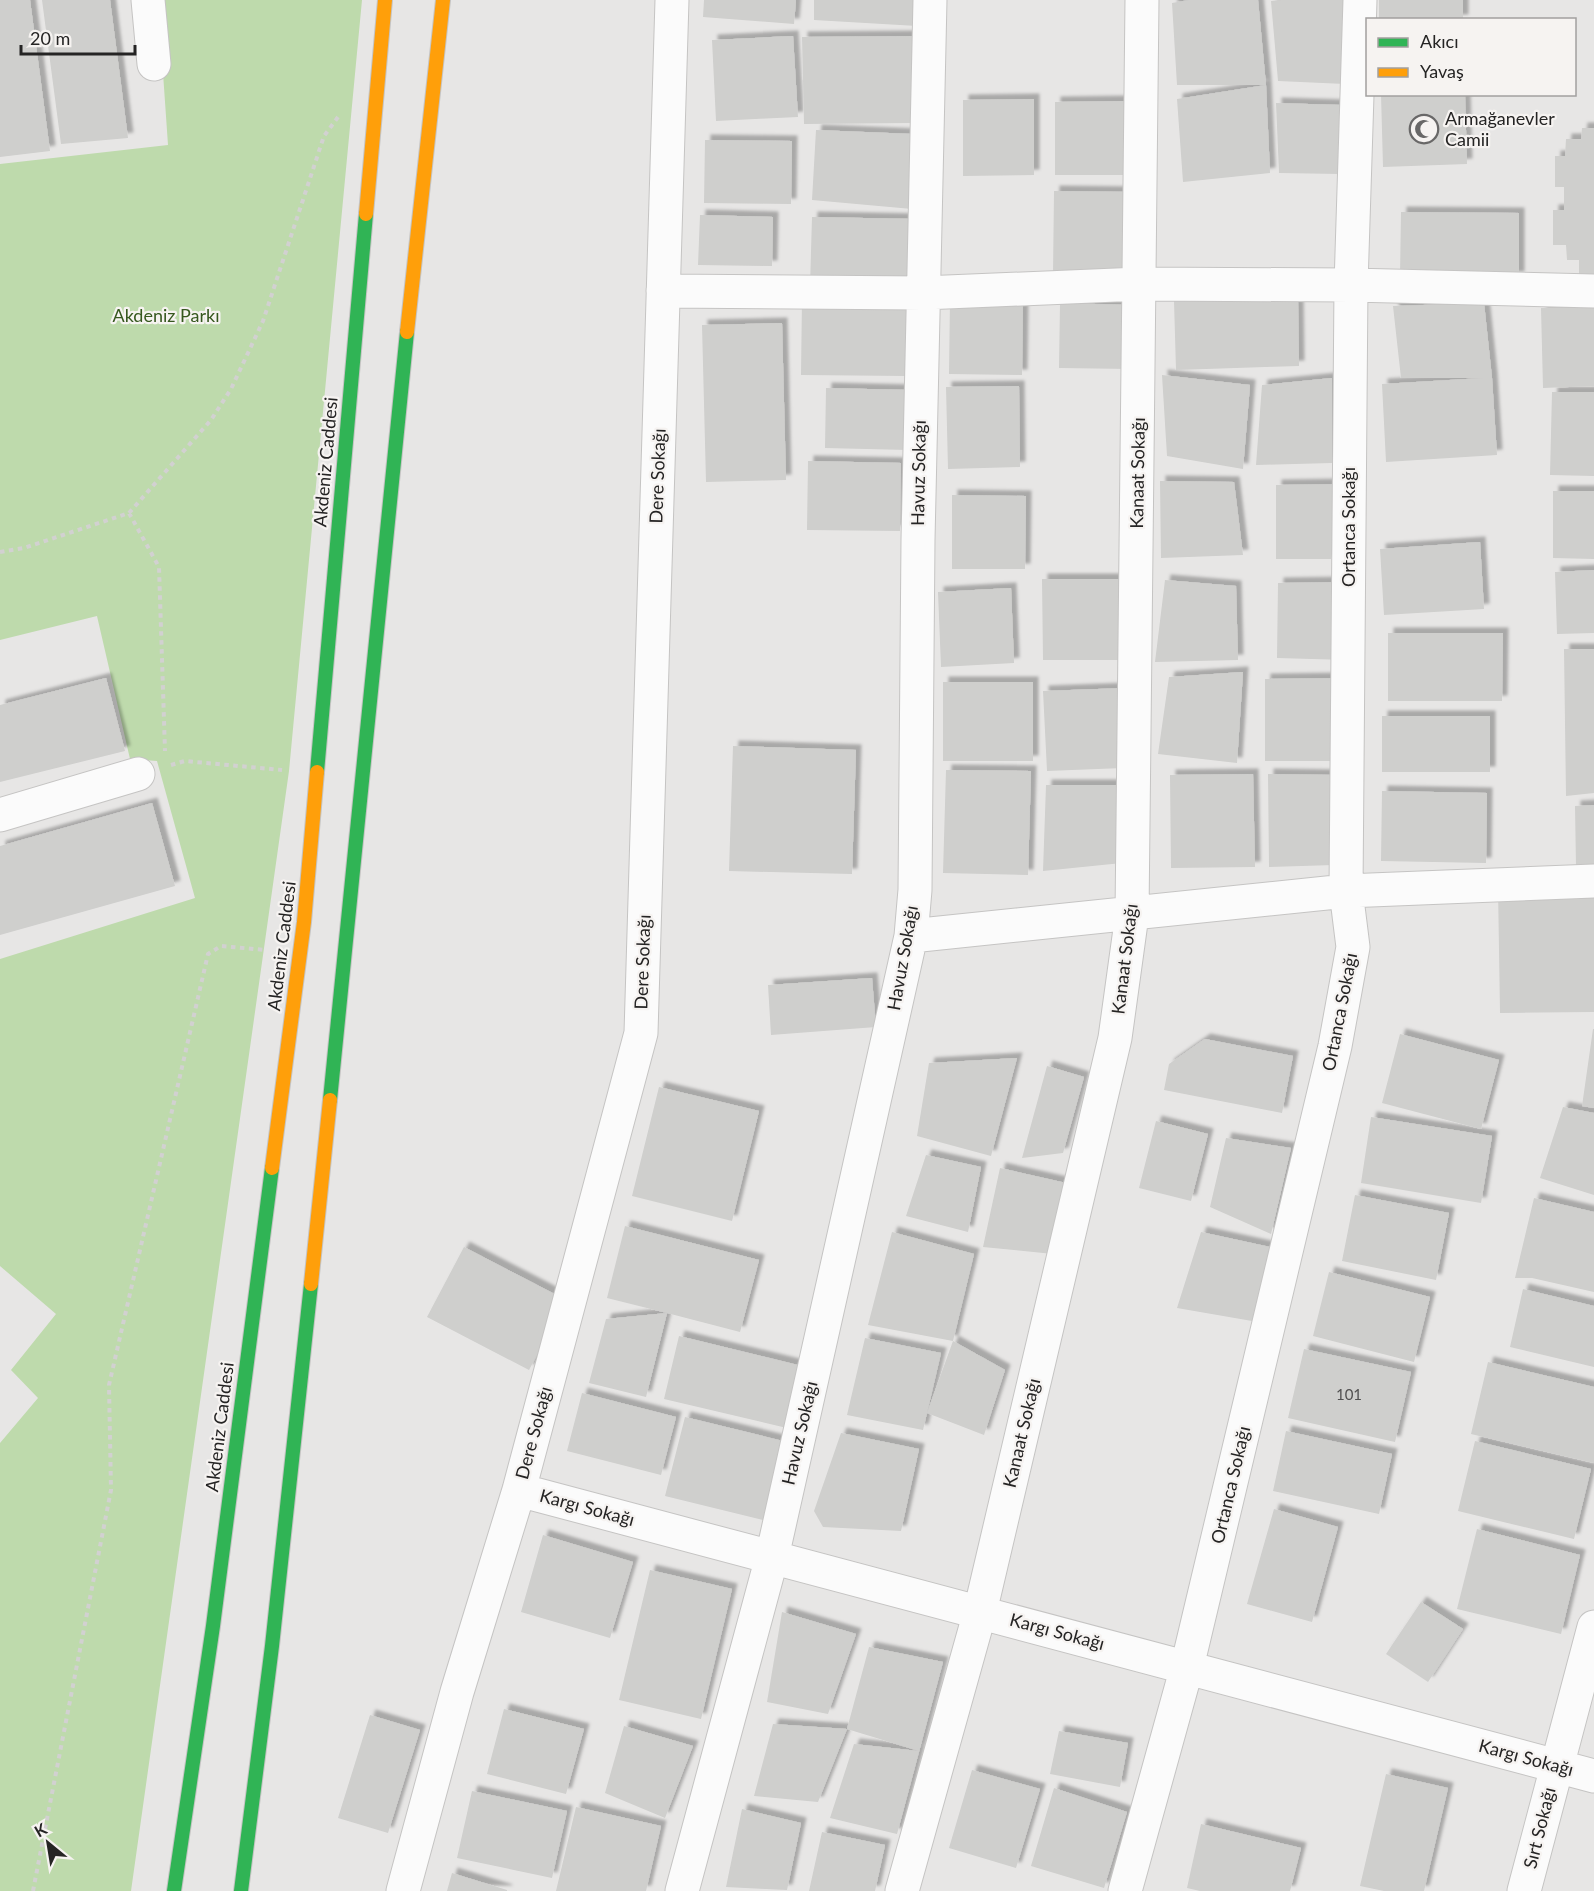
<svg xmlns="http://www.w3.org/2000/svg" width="1594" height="1891" viewBox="0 0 1594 1891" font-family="Lato,sans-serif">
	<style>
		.green { fill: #bedaac }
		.building { fill: #cfcfcd; filter: url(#shadow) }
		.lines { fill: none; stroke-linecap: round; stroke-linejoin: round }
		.street-casing { stroke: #c5c4c3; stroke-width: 35 }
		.fast-casing { stroke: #c5c4c3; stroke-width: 16 }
		.slow-casing { stroke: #c5c4c3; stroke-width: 16 }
		.path { stroke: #d2d1d1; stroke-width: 4; stroke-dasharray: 4.5 4.5; stroke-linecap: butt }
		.street { stroke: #fbfbfb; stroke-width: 33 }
		.fast { stroke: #30b455; stroke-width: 14 }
		.slow { stroke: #ff9f0a; stroke-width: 14 }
		.labels { text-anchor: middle; stroke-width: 4.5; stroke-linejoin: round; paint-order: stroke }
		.number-label { font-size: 15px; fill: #515050 }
		.poi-label { font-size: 18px; fill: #252424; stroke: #f6f3f1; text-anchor: start }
		.park-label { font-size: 18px; fill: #36581e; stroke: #f6f3f1 }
		.street-label { font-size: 18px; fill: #252424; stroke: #f6f3f1 }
	</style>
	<defs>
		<filter id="shadow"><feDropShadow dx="5.5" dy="-5.5" stdDeviation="1.5" flood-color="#0004"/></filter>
	</defs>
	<rect width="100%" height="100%" fill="#e7e6e5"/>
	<path class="green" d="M165,0H362L289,771L131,1891H0V1443L38,1398L11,1370L56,1314L0,1266V959L195,898L157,761L130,759L97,616L0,640V164L168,145L158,1Z"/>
	<path class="building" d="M0,0H30L50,151L0,157Z
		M42,0H110L128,138L61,144Z
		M704,0H796L794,24L703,17Z
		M814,0H917V26L814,20Z
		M1189,0H1258L1266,85H1177L1172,3Z
		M1282,0H1347L1345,84L1278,81L1271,1Z
		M1379,0H1463V20H1379Z
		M793,36L798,117L716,121L712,40Z
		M917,36L916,123L804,124L802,37Z
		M1266,85L1270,173L1183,182L1177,99Z
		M1381,94H1465L1467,164L1383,167Z
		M1034,99V175L963,176V100Z
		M1125,101L1126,175H1055V102Z
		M1276,103L1341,105L1340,174L1279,173Z
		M1582,128H1594V275H1579V260H1567L1566,245H1553V210H1564V187H1555V156H1565L1566,139H1581Z
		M816,130L913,134L912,209L812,200Z
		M705,140L792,141L791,204L704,203Z
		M1054,191L1135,192L1133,276L1053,275Z
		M1401,212L1519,213V277H1400Z
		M700,215L773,217L772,266L698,265Z
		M812,217L916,219V290L810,287Z
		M1298,297L1299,366L1176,370L1174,301Z
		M802,298L907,300V376L801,375Z
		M950,299L1023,301L1022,375L949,374Z
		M1060,303L1132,305L1131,369L1059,368Z
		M1484,303L1492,378L1497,455L1386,462L1382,384L1483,378H1401L1393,306Z
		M1594,307V386L1543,388L1541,308Z
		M782,323L786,480L706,482L702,325Z
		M1162,375L1250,385L1243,469L1167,456Z
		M1332,378V463L1256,465L1262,385Z
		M1019,386L1020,467L948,469L946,387Z
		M826,388L910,390L908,450L825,448Z
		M1552,392H1594V476L1550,475Z
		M808,461L901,463L900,531L807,530Z
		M1160,481L1234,482L1243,555L1161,558Z
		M1343,484L1331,559H1276V485Z
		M1553,491H1594V559L1553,558Z
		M952,495L1026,496L1025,569H952Z
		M1480,542L1484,609L1384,615L1380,549Z
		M1594,570V633L1557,634L1555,572Z
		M1042,579H1119L1118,660H1043Z
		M1165,580L1236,586L1238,660L1155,662Z
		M1347,582V660L1277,658L1278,583Z
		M1011,588L1014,663L941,667L938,592Z
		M1388,633H1503L1502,701H1388Z
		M1564,649H1594V793L1566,796Z
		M1243,672L1237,763L1158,754L1169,677Z
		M106,678L125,751L0,782V705Z
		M1343,678V761H1265V679Z
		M943,682H1033V761H943Z
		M1125,688L1123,768L1047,771L1043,691Z
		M1382,716H1490V772H1382Z
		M733,746L856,750L852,874L729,871Z
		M946,770L1031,771L1028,875L943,873Z
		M1253,774L1255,867L1171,868L1170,775Z
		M1268,774L1335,775L1334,865L1269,867Z
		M1046,785H1123L1122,863L1043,871Z
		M1382,791L1487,793L1486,863L1381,861Z
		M152,803L175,886L0,935V846Z
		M1594,805V867H1576L1575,806Z
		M1594,886V1012L1500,1013L1498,887Z
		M872,978L876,1027L771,1035L768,985Z
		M1593,1029H1594V1108L1582,1106Z
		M1400,1034L1499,1060L1481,1129L1382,1103Z
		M1205,1039L1293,1056L1282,1113L1164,1090L1169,1064Z
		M1017,1058L991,1156L917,1136L929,1063Z
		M1047,1066L1084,1077L1063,1153L1022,1158Z
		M659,1087L759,1111L732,1221L632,1196Z
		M1563,1107L1594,1113V1195L1540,1178Z
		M1371,1117L1492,1136L1481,1203L1361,1183Z
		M1156,1121L1208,1134L1191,1201L1139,1188Z
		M1226,1138L1291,1148L1271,1234L1210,1207Z
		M926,1155L981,1167L968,1232L906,1216Z
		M1000,1168L1066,1183L1053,1254L983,1247Z
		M1355,1195L1449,1213L1436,1280L1342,1261Z
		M1534,1198L1594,1212V1292L1532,1278H1515Z
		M625,1226L759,1260L740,1332L667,1313L646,1397L589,1383L606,1319L667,1313L607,1298Z
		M892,1232L974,1254L953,1341L1005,1370L984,1435L927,1413L923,1430L847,1415L865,1338L941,1353L927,1413L953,1341L868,1325Z
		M1201,1232L1270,1247L1252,1321L1177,1308Z
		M464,1247L566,1300L529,1370L427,1317Z
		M1329,1272L1430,1297L1414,1362L1313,1336Z
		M1523,1289L1594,1306V1367L1510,1347Z
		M679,1336L806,1367L791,1429L664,1399Z
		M1304,1349L1411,1372L1395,1442L1288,1418Z
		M1488,1362L1594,1387V1463L1471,1434Z
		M582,1393L676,1417L661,1475L567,1451Z
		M685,1417L791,1443L771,1522L665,1496Z
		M1286,1431L1392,1454L1379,1514L1273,1491Z
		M841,1433L919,1449L901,1531L823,1527L814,1511Z
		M1475,1441L1591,1469L1574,1539L1458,1511Z
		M1274,1509L1338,1527L1312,1622L1247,1604Z
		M1477,1529L1580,1555L1561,1634L1457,1609Z
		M543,1535L633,1562L610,1638L521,1612Z
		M650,1570L732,1589L701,1719L619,1700Z
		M1421,1602L1463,1629L1428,1682L1386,1654Z
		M782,1612L856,1634L828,1714L767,1702Z
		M869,1647L943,1662L897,1834L830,1818L854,1744L919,1751L847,1729Z
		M504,1709L584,1729L566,1794L487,1774Z
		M370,1715L420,1730L388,1833L338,1818Z
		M773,1724L847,1729L818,1802L754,1796Z
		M624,1726L693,1746L665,1818L605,1793Z
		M1059,1731L1128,1743L1120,1787L1050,1774Z
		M972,1770L1040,1789L1016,1868L949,1848Z
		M1386,1774L1448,1788L1424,1891H1384L1360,1886Z
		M1054,1788L1127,1812L1104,1888L1031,1866Z
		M472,1791L567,1811L552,1878L457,1858Z
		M576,1807L661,1826L646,1891H556Z
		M742,1809L801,1823L787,1890L726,1887Z
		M1201,1824L1301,1848L1290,1891H1200L1187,1888Z
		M822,1832L885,1845L875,1891H809Z
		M452,1873L507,1890V1891H447Z"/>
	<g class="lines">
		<g class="street-casing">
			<path id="street" d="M148,0L154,64
				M663,291L923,293L1140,284L1351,285L1594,291
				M0,815L138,774
				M911,936L1346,891L1594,881
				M519,1490L1594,1776
				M403,1891L457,1692L519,1490L641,1033L672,0
				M682,1891L772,1557L911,936L915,890L918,540L930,0
				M902,1891L980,1612L1115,1038L1132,915L1142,0
				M1125,1891L1187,1667L1335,1046L1353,947L1346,891L1351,285L1360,0
				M1524,1891L1594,1627"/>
		</g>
		<g class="fast-casing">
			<path id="fast" d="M317,772L366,214
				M330,1100L407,332
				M174,1891L213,1626L272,1168
				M241,1891L272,1646L311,1284"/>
		</g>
		<g class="slow-casing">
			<path id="slow" d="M366,214L385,0
				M407,332L443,0
				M272,1168L304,922L317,772
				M311,1284L330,1100"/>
		</g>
		<path class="path" d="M129,513L159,567L165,751
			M0,552L24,548L129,513L211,420L231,389L263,321L324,136L338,117
			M171,765L185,761L282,770
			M33,1891L111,1490L109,1385L208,954L221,946L265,950"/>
		<use href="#street" class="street"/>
		<use href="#fast" class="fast"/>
		<use href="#slow" class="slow"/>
	</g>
	<defs>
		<g id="mosque-ring" transform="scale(1.5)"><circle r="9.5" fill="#f6f3f1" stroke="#696868" stroke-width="1.5"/><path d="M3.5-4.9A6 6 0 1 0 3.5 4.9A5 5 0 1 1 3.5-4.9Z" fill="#696868"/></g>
	</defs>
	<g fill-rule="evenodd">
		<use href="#mosque-ring" x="1424" y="129"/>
	</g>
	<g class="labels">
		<g class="number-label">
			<text x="1349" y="1400">101</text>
		</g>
		<g class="poi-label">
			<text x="1445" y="125">Armağanevler<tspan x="1445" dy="21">Camii</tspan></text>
		</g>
		<g class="park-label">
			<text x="166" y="322">Akdeniz Parkı</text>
		</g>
		<g class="street-label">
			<text transform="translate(326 462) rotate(-85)" y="6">Akdeniz Caddesi</text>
			<text transform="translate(919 473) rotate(-89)" y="6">Havuz Sokağı</text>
			<text transform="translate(1138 473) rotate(-89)" y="6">Kanaat Sokağı</text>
			<text transform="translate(658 476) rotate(-88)" y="6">Dere Sokağı</text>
			<text transform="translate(1349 527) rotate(-90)" y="6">Ortanca Sokağı</text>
			<text transform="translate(282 946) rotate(-83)" y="6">Akdeniz Caddesi</text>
			<text transform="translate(903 958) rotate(-80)" y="6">Havuz Sokağı</text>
			<text transform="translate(1125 959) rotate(-83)" y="6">Kanaat Sokağı</text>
			<text transform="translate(643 962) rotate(-88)" y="6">Dere Sokağı</text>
			<text transform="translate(1340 1012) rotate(-79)" y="6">Ortanca Sokağı</text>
			<text transform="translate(220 1427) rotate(-83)" y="6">Akdeniz Caddesi</text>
			<text transform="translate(534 1433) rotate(-75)" y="6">Dere Sokağı</text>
			<text transform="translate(800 1433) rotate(-77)" y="6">Havuz Sokağı</text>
			<text transform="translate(1022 1433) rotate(-77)" y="6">Kanaat Sokağı</text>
			<text transform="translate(1231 1485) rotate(-77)" y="6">Ortanca Sokağı</text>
			<text transform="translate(587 1508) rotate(15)" y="6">Kargı Sokağı</text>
			<text transform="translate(1057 1632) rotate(15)" y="6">Kargı Sokağı</text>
			<text transform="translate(1526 1758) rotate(15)" y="6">Kargı Sokağı</text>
			<text transform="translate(1540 1828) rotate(-76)" y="6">Sırt Sokağı</text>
		</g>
	</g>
	<rect x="1366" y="18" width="210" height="78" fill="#f6f3f1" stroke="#a2a09f" stroke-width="1.5"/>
	<rect x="1378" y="38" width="30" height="9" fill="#30b455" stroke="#a2a09f" stroke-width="1.5"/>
	<text x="1420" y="48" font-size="18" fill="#252424">Akıcı</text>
	<rect x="1378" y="68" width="30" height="9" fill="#ff9f0a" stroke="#a2a09f" stroke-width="1.5"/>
	<text x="1420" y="78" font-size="18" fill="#252424">Yavaş</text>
	<g transform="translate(48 1843) rotate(330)" stroke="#f6f3f1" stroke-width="4.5" paint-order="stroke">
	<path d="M0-4.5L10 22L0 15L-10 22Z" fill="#252424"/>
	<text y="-9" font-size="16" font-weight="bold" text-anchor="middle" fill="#252424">K</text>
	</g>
	<path d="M21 45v9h114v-9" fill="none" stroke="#252424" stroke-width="3"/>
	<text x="30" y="45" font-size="18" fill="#252424" stroke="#f6f3f1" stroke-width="4.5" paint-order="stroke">20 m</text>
</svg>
